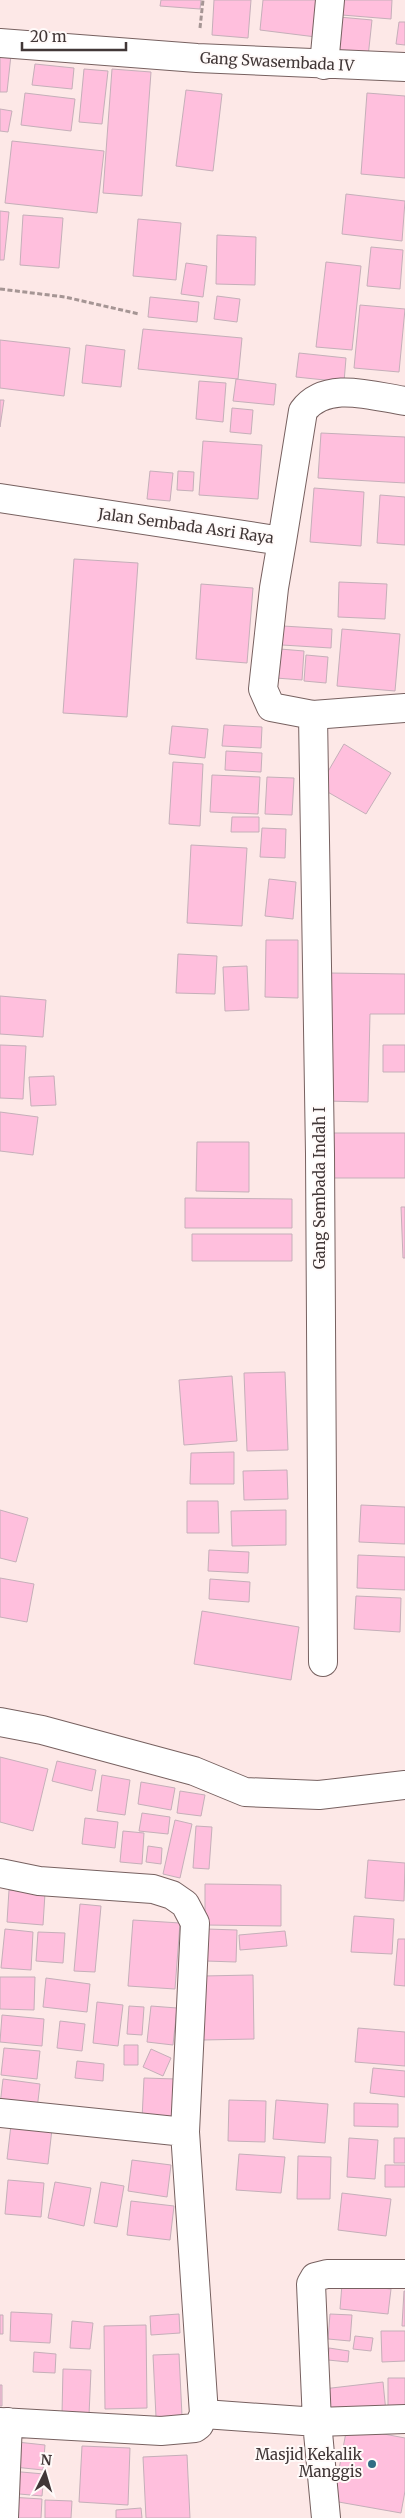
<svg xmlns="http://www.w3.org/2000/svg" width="405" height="2518" viewBox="0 0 405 2518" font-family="Merriweather,serif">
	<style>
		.building { fill: #ffbfdd; stroke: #c5afb9 }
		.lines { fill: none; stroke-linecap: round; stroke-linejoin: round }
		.minor-casing { stroke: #776160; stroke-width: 30 }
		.path { stroke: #a59594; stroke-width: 3; stroke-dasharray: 5 2.5; stroke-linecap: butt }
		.minor { stroke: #fff; stroke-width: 28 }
		.poi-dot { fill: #306d84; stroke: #fffaf9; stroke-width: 2 }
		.labels { text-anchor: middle; stroke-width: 4; stroke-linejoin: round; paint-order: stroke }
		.street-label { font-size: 15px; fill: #413737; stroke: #fffaf9 }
		.poi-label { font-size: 15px; fill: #413737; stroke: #fffaf9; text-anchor: end }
	</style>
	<rect width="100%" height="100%" fill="#fde8e7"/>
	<path class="building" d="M161,0H201L200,9L160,6Z
		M214,0H251L248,38L212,35Z
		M263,0H321L316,37L260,30Z
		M343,0H392L391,19L342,15Z
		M339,17L372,20L368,57L336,54Z
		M399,22H405V45L396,44Z
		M0,54L11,55L7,92H0Z
		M35,64L74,68L72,89L32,85Z
		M84,69L108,71L102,124L79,122Z
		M112,69L151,72L142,196L103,193Z
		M186,90L222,94L213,171L176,166Z
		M25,93L75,99L71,131L21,125Z
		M367,93L405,96V178L361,174Z
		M0,109L12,111L8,132L0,131Z
		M12,141L104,151L97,213L5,203Z
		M346,194L405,201L402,241L342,234Z
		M0,211L9,212L4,260H0Z
		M23,215L63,218L59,268L20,265Z
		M138,219L181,223L176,280L133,276Z
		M217,235L256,237L255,285L216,284Z
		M371,247L403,250L400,289L367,286Z
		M326,262L361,266L352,350L316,347Z
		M186,263L207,266L203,297L181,294Z
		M217,296L240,299L237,322L214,319Z
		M150,297L199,302L197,322L148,317Z
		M360,305L405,309L399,372L354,368Z
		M143,329L242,338L238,379L138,369Z
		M0,340L70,348L64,396L0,388Z
		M86,345L125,350L121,387L82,383Z
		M299,353L346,358L344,382L296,377Z
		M236,379L276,384L274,405L233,401Z
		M199,381L226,383L223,422L196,419Z
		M0,400H4L0,427Z
		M232,408L253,410L251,434L230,432Z
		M321,433L405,437V483L318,478Z
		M203,441L262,445L258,499L199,495Z
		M150,471L173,473L170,501L147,499Z
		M178,471L194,472L193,491L177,490Z
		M314,488L364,492L361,546L310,542Z
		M380,495L405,497V545L377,543Z
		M74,559L138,563L127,717L63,713Z
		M339,582L387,584L385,619L338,617Z
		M201,584L253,588L247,663L196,659Z
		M283,626L332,629L331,648L282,645Z
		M342,629L400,634L395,691L337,686Z
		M280,649L304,651L302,680L276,678Z
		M306,655L328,657L326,683L304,681Z
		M224,725L262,727L261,748L222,746Z
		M172,726L208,729L205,758L169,754Z
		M344,744L391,773L366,814L319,787Z
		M226,751L262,753L261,772L225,770Z
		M173,762L203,764L200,826L169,824Z
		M212,775L260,777L258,814L210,812Z
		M267,777L294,778L292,815L265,814Z
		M232,817H259V832H231Z
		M262,828L286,829L285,858L260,857Z
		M191,845L247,848L242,926L187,923Z
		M269,879L296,882L293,919L265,916Z
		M266,940H298V998L265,997Z
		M178,954L217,956L215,994L176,993Z
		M247,966L249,1010L225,1011L223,967Z
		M329,973L405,974V1014H370L368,1102L326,1101Z
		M0,996L46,1000L43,1037L0,1034Z
		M0,1045L26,1046L23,1099L0,1098Z
		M383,1045H405V1072H383Z
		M54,1076L56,1105L31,1106L29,1077Z
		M0,1112L38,1117L33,1155L0,1151Z
		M332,1133H405V1178H332Z
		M197,1142H249V1192L196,1191Z
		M185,1198L292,1199V1228H185Z
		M401,1207H405V1258H403Z
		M192,1234H292V1261H192Z
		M285,1372L288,1450L247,1451L244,1373Z
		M232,1376L237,1441L184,1445L179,1380Z
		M234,1452V1484H190L191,1453Z
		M287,1470L288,1499L244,1500L243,1471Z
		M187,1501H218L219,1533H187Z
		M361,1505L405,1507V1544L359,1542Z
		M0,1510L28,1518L16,1562L0,1558Z
		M286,1510V1545L232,1546L231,1511Z
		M209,1550L249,1552L248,1573L208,1571Z
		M358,1555L405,1557V1590L357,1588Z
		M0,1578L34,1584L27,1622L0,1617Z
		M210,1579L250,1582L249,1602L209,1599Z
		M356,1596L401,1598L400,1632L354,1629Z
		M202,1611L299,1627L291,1680L194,1664Z
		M0,1757L48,1769L33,1831L0,1822Z
		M57,1761L96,1770L92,1791L52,1781Z
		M102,1775L130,1780L125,1815L97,1811Z
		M141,1782L175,1788L171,1810L138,1804Z
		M180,1791L205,1795L201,1816L177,1813Z
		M142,1813L170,1817L168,1834L139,1831Z
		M85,1818L118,1822L115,1848L82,1844Z
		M175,1820L192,1824L180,1878L163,1874Z
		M196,1826L212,1827L209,1869L193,1868Z
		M123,1831L144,1833L142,1864L120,1862Z
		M148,1846L162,1848L161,1864L146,1862Z
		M368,1860L405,1863L404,1901L365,1898Z
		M205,1884L281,1885V1926L205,1925Z
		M9,1890L45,1893L43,1925L7,1922Z
		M80,1904L101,1906L95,1972L74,1971Z
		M354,1916L394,1919L392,1954L351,1952Z
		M133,1920L180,1923L175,1989L128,1986Z
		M5,1929L33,1932L31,1970L1,1968Z
		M207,1929L237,1930L236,1962L206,1961Z
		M285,1931L287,1946L240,1950L239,1935Z
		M38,1932L65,1933L63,1963L36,1961Z
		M398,1939H405V1986L394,1985Z
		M253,1975L254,2039L203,2040V1976Z
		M0,1977H35L34,2010L0,2009Z
		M46,1978L90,1984L87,2012L43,2007Z
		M97,2002L123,2005L118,2046L93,2043Z
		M129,2006L144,2007L142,2035L127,2034Z
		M151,2006L177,2008L173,2045L147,2042Z
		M2,2015L44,2019L42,2046L0,2042Z
		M60,2021L85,2024L82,2051L57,2048Z
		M358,2028L405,2032V2066L355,2062Z
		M124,2045H138V2065H124Z
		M4,2048L40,2051L37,2079L1,2075Z
		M151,2049L171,2058L163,2076L143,2067Z
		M77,2061L104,2064L103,2081L75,2078Z
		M373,2068L405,2071V2097L370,2093Z
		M144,2078L176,2079L174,2121L142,2119Z
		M3,2079L40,2084L37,2109L0,2105Z
		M229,2100L266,2101L265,2142L228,2141Z
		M276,2100L328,2104L325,2143L273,2139Z
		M354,2103L398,2104V2127L354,2126Z
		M11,2125L52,2129L48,2164L7,2159Z
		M349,2138L378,2140L375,2179L347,2177Z
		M394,2138H405V2163H394Z
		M239,2154L285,2157L281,2193L236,2190Z
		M298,2156L331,2157L330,2199H297Z
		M132,2160L171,2165L167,2197L128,2191Z
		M385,2165H405V2187H385Z
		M8,2180L44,2183L41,2217L5,2214Z
		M55,2182L91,2188L84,2226L48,2218Z
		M101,2182L124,2186L117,2227L94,2223Z
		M342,2193L391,2199L386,2236L338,2230Z
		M131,2201L174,2206L170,2240L127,2235Z
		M342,2284L391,2289L388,2314L340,2309Z
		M404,2291H405V2326H402Z
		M11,2312L52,2314L50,2343L10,2341Z
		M179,2314L180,2333L151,2335L150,2316Z
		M330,2314L352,2315L350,2341L328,2339Z
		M0,2315H3V2334H0Z
		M72,2321L93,2323L90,2349L70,2348Z
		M146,2325L147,2408L105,2409L104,2326Z
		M381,2331H405V2361L382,2362Z
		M355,2336L373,2338L371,2351L353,2349Z
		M329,2348L349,2351L348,2362L328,2360Z
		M34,2352L56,2354L55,2373L33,2372Z
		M179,2354L182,2416L156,2417L153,2355Z
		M63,2369L91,2370L89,2415L62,2414Z
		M388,2378H405V2407H388Z
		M383,2382L386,2412L327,2419L323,2389Z
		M0,2385H2V2406H0Z
		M347,2427L405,2438V2491L401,2513L333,2501Z
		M17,2442L45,2445L43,2470L14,2467Z
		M82,2446L130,2448L128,2505L79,2502Z
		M187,2455L190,2518H146L143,2457Z
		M10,2471L44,2474L42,2496L8,2493Z
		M9,2497L42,2499L41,2518H7Z
		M45,2500L72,2501L71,2518H45Z
		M141,2508L142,2518H116V2510Z"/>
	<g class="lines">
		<g class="minor-casing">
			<path id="minor" d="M0,43L197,58L405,67
				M324,65L330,0
				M0,498L282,541L303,411C326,380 372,396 405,401
				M282,541L274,588L263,689L271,707L313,715L405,708
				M313,715L320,1154L323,1662
				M0,1722L42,1730L194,1771L245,1792L319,1795L405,1785
				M0,1873L39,1881L153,1889L172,1895L185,1904L195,1923L185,2132L204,2414L199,2425L195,2428L161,2431L0,2422
				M0,2113L185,2132
				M204,2414L317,2422L405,2419
				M4,2518L8,2422
				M326,2518L317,2422L311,2284L315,2277L327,2274H405"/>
		</g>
		<path class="path" d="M200,28L203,0
			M0,289L65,297L139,314"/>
		<use href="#minor" class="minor"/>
	</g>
	<circle class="poi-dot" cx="372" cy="2464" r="5"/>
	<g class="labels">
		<g class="street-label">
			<text transform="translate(277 62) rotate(3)" y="5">Gang Swasembada IV</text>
			<text transform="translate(186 526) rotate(8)" y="5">Jalan Sembada Asri Raya</text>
			<text transform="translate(320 1188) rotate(-90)" y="5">Gang Sembada Indah I</text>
		</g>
		<g class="poi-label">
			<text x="362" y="2460">Masjid Kekalik<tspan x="362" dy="17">Manggis</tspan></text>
		</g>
	</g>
	<g transform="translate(45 2473) rotate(5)" stroke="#fffaf9" stroke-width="4" paint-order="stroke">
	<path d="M0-4L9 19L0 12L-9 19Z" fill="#413737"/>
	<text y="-8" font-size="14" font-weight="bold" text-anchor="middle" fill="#413737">N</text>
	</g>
	<path d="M22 42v8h104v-8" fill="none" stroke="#413737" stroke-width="2.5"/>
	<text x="30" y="42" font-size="15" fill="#413737" stroke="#fffaf9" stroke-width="4" paint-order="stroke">20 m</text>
</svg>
